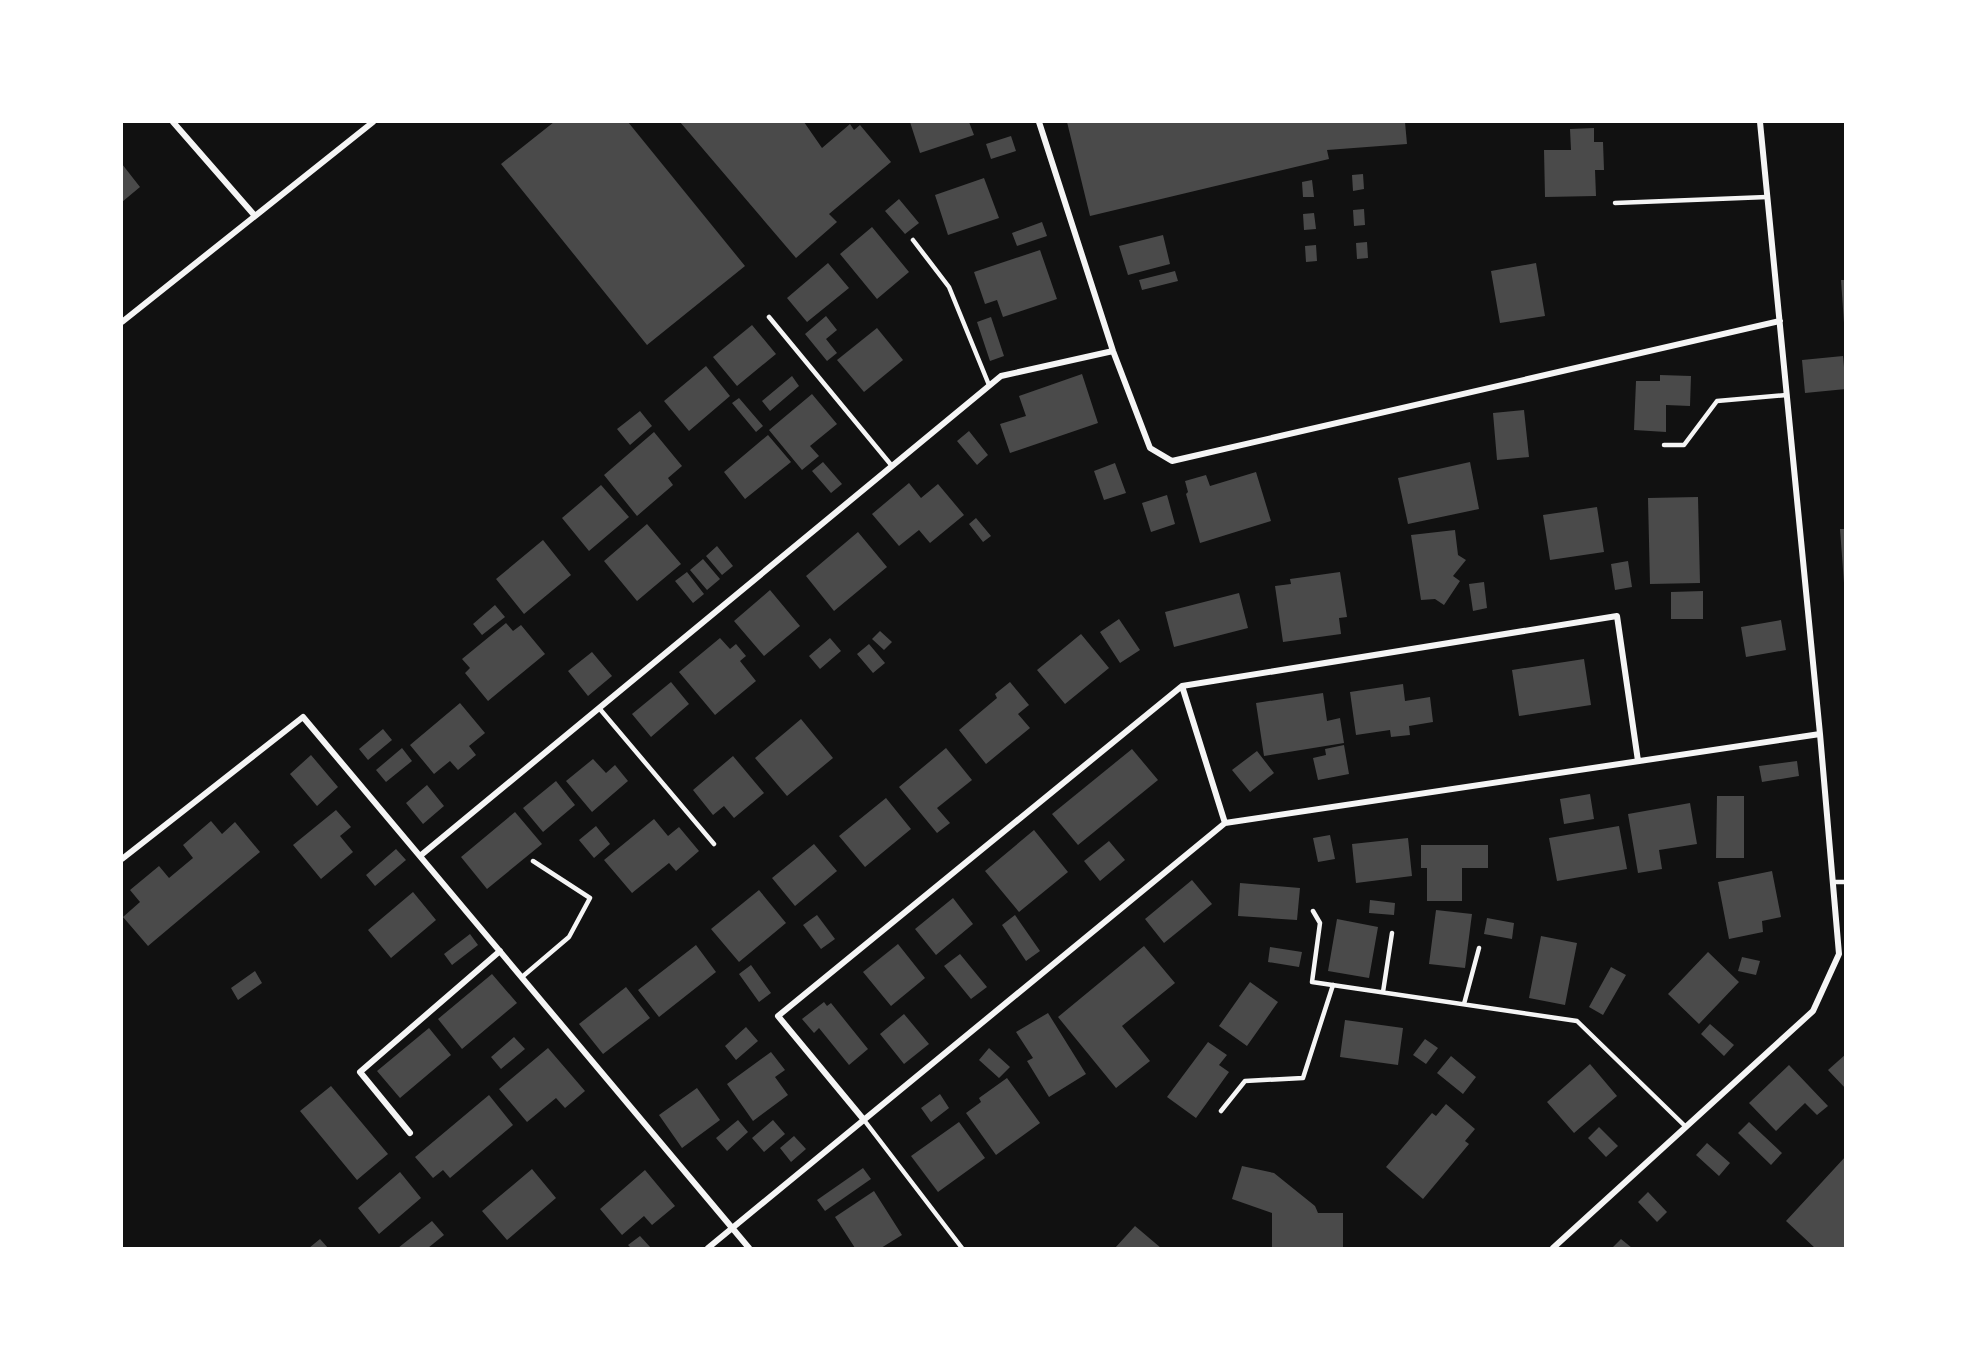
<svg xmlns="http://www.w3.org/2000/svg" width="1967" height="1370" viewBox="0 0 1967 1370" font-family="'Asap Condensed',sans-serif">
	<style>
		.building { fill: #4a4a4a }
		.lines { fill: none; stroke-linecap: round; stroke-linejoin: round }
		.service { stroke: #f5f5f5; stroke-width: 4.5 }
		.minor { stroke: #f5f5f5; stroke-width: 6 }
	</style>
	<rect width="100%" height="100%" fill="#111"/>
	<path class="building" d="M554,122H628L745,266L647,345L501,164Z
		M680,122H804L822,148L850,124L854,130L860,125L891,162L829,214L837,222L796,258Z
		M910,122H969L974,135L920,153Z
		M1067,122H1405L1407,144L1327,150L1329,159L1090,216Z
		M1594,128V142H1603L1604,170H1595L1596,196L1545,197L1544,150H1571L1570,129Z
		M1011,136L1016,151L991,159L986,144Z
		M122,164L140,187L122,202Z
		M1363,174L1364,189L1353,191L1352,175Z
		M984,178L999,218L948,235L935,195Z
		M1312,180L1314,197H1303L1302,182Z
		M899,199L919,223L905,234L885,211Z
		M1364,209L1365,225L1354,226L1353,210Z
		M1314,213L1316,229L1304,230L1303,214Z
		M1042,222L1047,236L1017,246L1012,233Z
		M872,227L909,272L877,299L840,254Z
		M1163,235L1170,264L1128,275L1119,246Z
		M1367,242L1368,258L1357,259L1356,243Z
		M1316,245L1317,261L1306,262L1305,246Z
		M1040,250L1057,299L1003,317L997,300L985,304L974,272Z
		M828,263L849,288L807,322L787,298Z
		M1536,263L1545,316L1500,323L1491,271Z
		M1175,271L1178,281L1142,290L1139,280Z
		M1841,280H1846V322L1844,323Z
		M826,316L837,330L826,339L837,353L827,361L805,334Z
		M991,317L1004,356L990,361L977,322Z
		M752,325L776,354L737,386L713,357Z
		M877,328L903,360L864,392L837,360Z
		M1843,356L1846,389L1805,393L1802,360Z
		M706,366L730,396L689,431L664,401Z
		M1082,374L1098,423L1010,453L1000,424L1026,416L1019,396Z
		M1660,375L1691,376L1690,406L1666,405V432L1634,430L1636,381H1660Z
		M792,376L799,386L770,411L762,401Z
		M812,394L837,424L810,446L819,456L802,470L769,430Z
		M739,398L763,426L756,432L732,403Z
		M1524,410L1529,457L1497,460L1493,413Z
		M640,411L652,426L630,445L617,429Z
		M969,431L988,455L977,465L957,441Z
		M654,432L682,466L668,478L673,485L637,516L604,475Z
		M768,435L791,462L745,499L724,472Z
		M823,462L842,484L831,493L812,471Z
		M1470,462L1479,509L1408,524L1398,478Z
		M1115,463L1126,493L1104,500L1094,471Z
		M1256,472L1271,521L1200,543L1186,494L1188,492L1185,481L1206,475L1210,486Z
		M909,483L921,498L938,484L964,515L930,543L919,530L899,546L872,514Z
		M601,485L629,517L589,551L562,518Z
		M1167,495L1175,524L1151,532L1142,503Z
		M1698,497L1700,583L1650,584L1648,498Z
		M1597,507L1604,552L1550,560L1543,515Z
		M976,518L991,536L983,542L969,524Z
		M647,524L681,564L637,601L604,561Z
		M1840,529H1846V583H1844Z
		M1455,530L1458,555L1466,560L1453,576L1460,581L1444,605L1435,599L1421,600L1411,535Z
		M858,532L887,567L834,611L806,576Z
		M543,540L571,575L524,614L496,579Z
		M717,546L733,566L722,575L706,556Z
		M703,559L720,579L707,590L690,570Z
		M1628,561L1632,587L1615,590L1611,564Z
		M687,572L704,594L693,603L675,581Z
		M1340,572L1347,617L1339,618L1341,634L1283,642L1275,586L1291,584L1290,579Z
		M1484,582L1487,608L1473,611L1469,584Z
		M770,590L800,626L764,656L734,621Z
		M1703,591V619H1671V592Z
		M1239,593L1248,628L1174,647L1165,612Z
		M495,605L505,617L482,635L473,624Z
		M1119,619L1140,650L1120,663L1100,632Z
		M1781,620L1786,650L1746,657L1741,627Z
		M506,623L513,631L521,625L545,654L488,701L465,673L470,668L462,659Z
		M880,631L892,642L884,650L872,639Z
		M1081,634L1109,668L1065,704L1037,670Z
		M720,638L730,649L736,644L746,656L740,661L756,681L715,715L679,672Z
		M830,638L841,651L820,669L809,656Z
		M869,644L885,663L873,673L857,654Z
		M592,652L612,676L588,696L568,671Z
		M1584,659L1591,705L1519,716L1512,670Z
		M671,682L689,704L651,737L632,714Z
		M1010,682L1029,705L1018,714L1030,728L986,764L959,730L997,698L995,694Z
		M1403,684L1405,701L1430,697L1433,722L1409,726L1410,735L1391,737L1390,730L1356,735L1350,692Z
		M1323,693L1327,721L1340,718L1344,743L1264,756L1256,703Z
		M460,703L485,733L469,746L476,755L458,770L450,761L434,774L410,745Z
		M801,719L833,758L787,796L755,758Z
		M383,729L392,740L368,760L359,749Z
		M1344,745L1349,774L1318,780L1313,758L1326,755L1325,749Z
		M402,748L412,761L386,782L376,770Z
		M946,748L972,780L937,808L950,823L937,833L899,787Z
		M1132,749L1158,780L1078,845L1052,814Z
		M1257,751L1274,773L1250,792L1232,770Z
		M311,755L338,787L317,806L290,774Z
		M733,756L764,793L734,818L724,806L713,815L693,790Z
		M593,759L606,773L615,765L628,781L592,812L566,781Z
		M1797,761L1799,776L1762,782L1759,766Z
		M556,781L575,805L543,832L523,808Z
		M427,785L444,806L423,824L406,803Z
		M1590,794L1594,819L1564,824L1560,799Z
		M1717,796H1744V858H1716Z
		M886,798L911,829L865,867L839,836Z
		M1690,803L1697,844L1659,850L1662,869L1638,873L1628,814Z
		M336,810L351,827L340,836L353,852L321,879L293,845Z
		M515,812L542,844L487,889L461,857Z
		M654,819L668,836L679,827L699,851L676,871L669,863L632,893L604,860Z
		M211,821L222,834L235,822L260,852L148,946L123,917L140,902L130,890L159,866L169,878L193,858L183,845Z
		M596,826L610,844L594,858L579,840Z
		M1619,826L1627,869L1557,881L1549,838Z
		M1034,830L1068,872L1019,912L985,871Z
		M1330,835L1335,859L1318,862L1313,838Z
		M1408,838L1412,876L1356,883L1352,844Z
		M1109,841L1125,860L1100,881L1084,861Z
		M814,844L837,871L795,906L772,878Z
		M1421,845H1488V868H1462V901H1427V868H1421Z
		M396,849L406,860L375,886L366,875Z
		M1772,871L1781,917L1762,921L1763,932L1729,939L1718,882Z
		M1192,880L1212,904L1164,943L1145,919Z
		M1240,883L1300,888L1297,920L1238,916Z
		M759,890L786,923L739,962L711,929Z
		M413,892L436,920L391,958L368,930Z
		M953,898L973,924L936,955L915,929Z
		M1370,900L1395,903L1394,915L1369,913Z
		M1436,910L1472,914L1465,968L1429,964Z
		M817,915L835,939L821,949L803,925Z
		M1015,915L1040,951L1026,961L1002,925Z
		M1487,918L1514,923L1512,939L1484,934Z
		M1337,919L1378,927L1369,978L1328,971Z
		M470,934L478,945L452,965L444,954Z
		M1541,936L1577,943L1565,1005L1529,998Z
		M898,944L925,978L891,1006L863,972Z
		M696,945L716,972L659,1017L638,990Z
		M1144,946L1175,983L1122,1026L1150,1061L1116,1088L1058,1017Z
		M1270,947L1302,952L1299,967L1268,962Z
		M1708,952L1739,982L1699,1024L1668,994Z
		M960,954L987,987L971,999L944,966Z
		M1742,957L1760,961L1756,975L1738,971Z
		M751,965L771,993L759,1002L739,974Z
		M1611,967L1626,975L1603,1015L1589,1007Z
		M255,971L262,983L238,1000L231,988Z
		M492,974L517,1003L462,1049L438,1019Z
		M1250,982L1278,1002L1247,1046L1219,1026Z
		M626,987L650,1018L603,1054L579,1024Z
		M824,1002L827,1006L831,1003L868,1049L849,1065L819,1028L814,1033L802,1019Z
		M1048,1013L1086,1074L1049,1097L1027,1061L1033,1058L1016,1032Z
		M904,1014L929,1044L904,1064L880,1034Z
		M1345,1020L1403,1028L1398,1065L1340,1057Z
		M1710,1024L1734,1045L1724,1056L1701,1034Z
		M746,1027L758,1041L736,1060L725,1046Z
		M429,1028L451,1055L400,1098L377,1071Z
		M514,1037L525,1049L501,1069L491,1057Z
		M1425,1039L1438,1048L1426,1064L1413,1055Z
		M1208,1042L1227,1055L1219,1065L1229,1072L1196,1118L1167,1097Z
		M548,1048L585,1091L565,1108L556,1098L527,1122L499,1089Z
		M989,1048L1010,1067L999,1078L979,1060Z
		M771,1052L785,1070L775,1077L788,1095L753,1121L727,1084Z
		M1846,1054V1089L1828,1070Z
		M1451,1056L1476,1077L1463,1094L1437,1073Z
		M1590,1064L1617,1096L1574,1133L1547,1102Z
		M1789,1065L1828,1106L1817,1115L1805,1103L1776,1131L1749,1103Z
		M1007,1078L1040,1123L996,1155L966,1113L981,1102L979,1098Z
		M331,1086L388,1154L357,1180L300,1111Z
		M697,1088L720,1120L682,1148L659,1115Z
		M940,1094L949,1108L931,1122L921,1108Z
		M489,1095L513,1125L450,1178L443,1170L433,1178L415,1157Z
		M1446,1104L1475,1129L1465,1141L1469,1144L1423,1199L1386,1167L1432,1113L1436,1116Z
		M738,1120L748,1132L727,1151L716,1138Z
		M773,1120L785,1134L764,1152L752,1138Z
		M959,1122L985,1158L938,1192L911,1156Z
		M1749,1122L1782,1153L1771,1165L1738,1133Z
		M1599,1127L1618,1146L1606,1157L1588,1138Z
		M794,1136L806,1149L791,1162L780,1148Z
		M1707,1143L1730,1163L1719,1176L1696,1155Z
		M1846,1156V1247L1815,1248L1786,1221Z
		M1242,1166L1274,1173L1315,1206L1318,1213H1343V1248H1272V1213L1232,1199Z
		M863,1168L871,1179L825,1211L817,1200Z
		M532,1169L556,1198L507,1240L482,1211Z
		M645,1170L675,1206L652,1225L644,1216L622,1235L600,1209Z
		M400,1172L421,1198L379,1234L358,1208Z
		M874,1191L902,1235L881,1248H855L835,1217Z
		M1648,1192L1667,1212L1657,1222L1638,1202Z
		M432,1221L444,1235L428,1248H398Z
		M1135,1226L1161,1248H1115Z
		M640,1236L651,1248H631L628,1245Z
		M320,1239L328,1248H309Z
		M1621,1239L1632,1248H1612Z"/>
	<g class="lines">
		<path class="service" d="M1615,203L1767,197
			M913,240L949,287L989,385
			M769,317L892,466
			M1664,445H1684L1717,401L1787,395
			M599,708L714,844
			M1833,882H1846
			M1313,911L1320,923L1312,982L1577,1021L1686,1127
			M522,977L569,937L590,898L533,861
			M1383,992L1392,933
			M1464,1004L1479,948
			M1221,1111L1245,1081L1303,1078L1333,985
			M864,1120L962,1248"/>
		<path class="minor" d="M173,122L255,216
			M1039,122L1113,351L1150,448L1172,461L1780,321
			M122,322L373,122
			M1182,686L1225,823
			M420,856L1001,376L1113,351
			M122,859L303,717L749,1248
			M864,1120L778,1016L1182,686L1617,616L1638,761
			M410,1133L360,1072L500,951
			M708,1248L1225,823L1820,734
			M1553,1248L1813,1011L1839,954L1820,734L1760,122"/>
	</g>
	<rect width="1967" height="1370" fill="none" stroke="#ffffff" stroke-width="246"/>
</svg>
